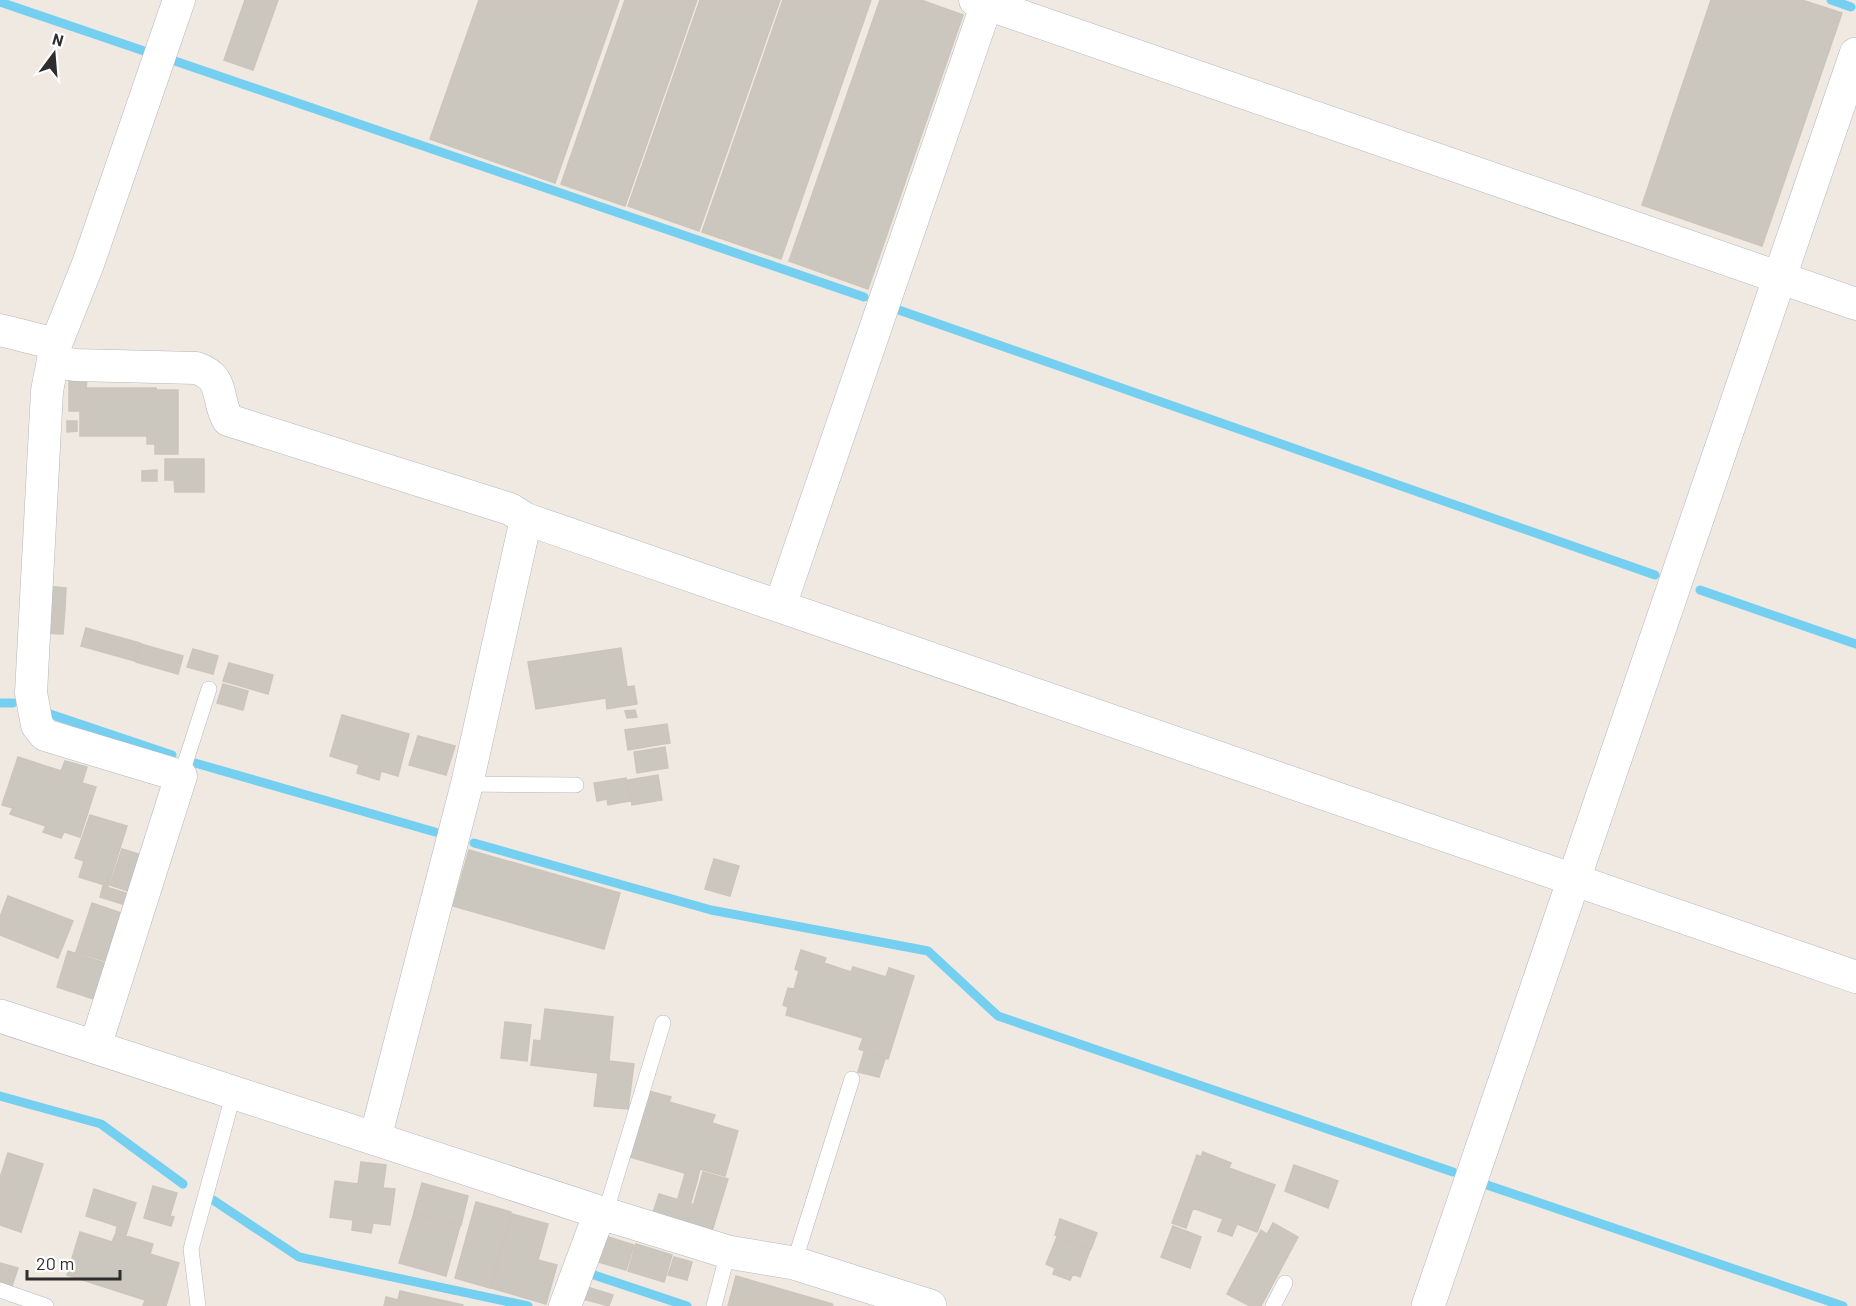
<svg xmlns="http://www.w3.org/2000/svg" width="1856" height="1306" viewBox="0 0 1856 1306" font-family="Barlow,sans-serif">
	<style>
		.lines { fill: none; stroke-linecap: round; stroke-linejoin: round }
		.stream { stroke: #75cff0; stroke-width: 9 }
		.building { fill: #cbc7bf; stroke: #cbc5ba; stroke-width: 1.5 }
		.service-casing { stroke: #b4b7c1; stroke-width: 16 }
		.minor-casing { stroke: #b4b7c1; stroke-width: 33 }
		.tertiary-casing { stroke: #b4b7c1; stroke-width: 34 }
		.service { stroke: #fff; stroke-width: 15 }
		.minor { stroke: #fff; stroke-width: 32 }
		.tertiary { stroke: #fff; stroke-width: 33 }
	</style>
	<rect width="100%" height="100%" fill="#efe9e1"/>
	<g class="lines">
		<path class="stream" d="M1831,0L1851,7
			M0,2L147,52
			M169,59L864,297
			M893,308L1655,575
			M1700,590L1856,644
			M0,703H13
			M41,711L172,755
			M195,763L435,832
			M474,843L711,910L928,951L998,1016L1453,1172
			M0,1096L101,1124L183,1184
			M1487,1185L1843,1306
			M213,1200L299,1257L528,1306
			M591,1274L687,1306"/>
	</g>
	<path class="building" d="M245,0H278L253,70L224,60Z
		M479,0H619L555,183L430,139Z
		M625,0H697L625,206L561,184Z
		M700,0H780L699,231L628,206Z
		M783,0H871L781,259L702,232Z
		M880,0H921L963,15L868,289L789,261Z
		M1711,0H1802L1842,13L1762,246L1642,205Z
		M69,379H87L86,388H156L157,390H178V454H155V444H147V436H80V411H69Z
		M67,421H77V431L67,432Z
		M165,459H204V492H175L174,480H165Z
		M157,470V481H142V471Z
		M45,586L66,588L65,608L44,607Z
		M44,608L65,609L63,634L42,633Z
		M86,628L140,643L135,661L81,646Z
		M141,644L183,656L178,674L136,662Z
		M621,648L627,687L634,686L637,704L607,709L606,698L536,709L528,662Z
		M193,649L218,656L213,674L187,667Z
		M229,663L273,675L268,694L223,681Z
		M223,684L248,691L243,710L217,703Z
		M635,710L637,717L627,718L625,711Z
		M342,715L409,734L398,776L381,771L379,780L357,773L359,765L330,756Z
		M667,724L670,743L628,750L625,730Z
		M418,736L455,746L446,775L409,765Z
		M665,747L668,768L637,773L634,752Z
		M18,757L61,771L65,761L87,767L82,783L96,787L80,837L64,832L61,838L43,832L46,826L10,814L13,808L2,805Z
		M658,775L662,800L632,805L628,780Z
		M626,778L630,801L608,805L607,799L597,801L594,783Z
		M90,815L127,826L108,886L79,877L84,861L75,858Z
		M122,849L145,856L134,893L110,885Z
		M469,850L620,893L604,949L453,906Z
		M714,859L739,866L730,896L705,889Z
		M103,886L135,896L132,907L100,897Z
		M8,896L73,921L58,958L0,935V917Z
		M92,903L127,915L112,963L76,952Z
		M801,950L826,958L824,963L851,972L853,967L886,977L889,968L914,976L888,1059L859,1049L863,1038L786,1015L788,1007L783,1005L788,988L794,989L799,971L795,969Z
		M68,951L111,965L100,1001L57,987Z
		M545,1009L613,1017L609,1061L634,1064L628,1109L594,1106L598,1073L531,1065L534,1040L541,1041Z
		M505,1022L531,1025L527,1061L501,1058Z
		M864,1052L885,1059L879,1077L858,1072Z
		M649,1091L671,1097L669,1102L715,1115L712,1123L738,1131L725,1176L700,1169L698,1177L630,1157Z
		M1203,1152L1231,1163L1229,1168L1275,1185L1257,1232L1237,1224L1232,1236L1218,1231L1223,1219L1193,1208L1186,1228L1172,1223L1197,1155L1201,1157Z
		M8,1153L43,1164L21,1232L0,1225V1178Z
		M361,1162L386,1165L383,1188L395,1189L390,1225L373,1223L371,1233L352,1230L353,1220L330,1217L335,1181L358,1184Z
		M1294,1165L1338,1181L1328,1208L1285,1191Z
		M703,1172L728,1179L712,1231L688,1224Z
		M685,1174L698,1178L691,1202L678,1198Z
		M422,1183L468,1196L461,1225L414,1212Z
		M153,1186L177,1193L170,1216L174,1217L171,1226L144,1218Z
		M94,1189L136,1203L126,1235L116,1232L117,1226L86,1216Z
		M659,1194L692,1204L687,1222L653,1213Z
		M476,1202L511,1212L490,1288L455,1278Z
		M414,1213L460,1226L446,1276L399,1263Z
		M512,1214L548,1224L538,1260L557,1265L546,1304L491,1288Z
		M1060,1219L1097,1233L1091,1249L1055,1235Z
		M1273,1223L1298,1237L1261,1306H1250L1227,1294L1261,1230L1267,1234Z
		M1173,1226L1201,1237L1190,1268L1161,1257Z
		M80,1232L112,1242L116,1233L153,1244L150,1254L179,1263L166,1306H143L145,1300L67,1275Z
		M602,1235L634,1245L626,1270L595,1261Z
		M1057,1237L1090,1250L1080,1277L1073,1274L1070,1280L1053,1274L1055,1268L1046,1264Z
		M636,1244L672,1255L664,1282L628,1271Z
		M674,1257L692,1262L687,1280L668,1275Z
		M0,1263L18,1268L11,1289L0,1286Z
		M736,1276L832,1304L833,1306H728Z
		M587,1287L613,1295L609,1306L583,1299Z
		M400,1291L463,1305L462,1306H384L386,1297L398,1300Z"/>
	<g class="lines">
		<g class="service-casing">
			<path id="service" d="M181,776L209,689
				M467,784L576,785
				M605,1214L663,1023
				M794,1263L852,1079
				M0,1290L46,1306
				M198,1306L191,1249L234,1092
				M714,1306L728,1252
				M1273,1306L1285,1283"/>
		</g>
		<g class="minor-casing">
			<path id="minor" d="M975,0L1856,304
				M0,330L56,344
				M55,354L64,363L75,365L196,368C226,378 215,397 228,420L510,509L526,519L1856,977
				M780,606L988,0
				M95,1047L181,776L45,735L37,725L31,693L47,391L56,344L88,264L179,0
				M375,1139L467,784L526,519
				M565,1306L600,1212"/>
		</g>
		<g class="tertiary-casing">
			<path id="tertiary" d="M0,1016L605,1214L728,1252L794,1263L930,1306
				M1428,1306L1856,54"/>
		</g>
		<use href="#service" class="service"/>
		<use href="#minor" class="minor"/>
		<use href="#tertiary" class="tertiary"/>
	</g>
	<g transform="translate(54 54) rotate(16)" stroke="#ffffff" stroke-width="4.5" paint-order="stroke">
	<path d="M0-4.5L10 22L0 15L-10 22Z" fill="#2e2e2e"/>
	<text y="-9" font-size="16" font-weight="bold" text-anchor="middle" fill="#2e2e2e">N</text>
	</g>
	<path d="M27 1270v9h93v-9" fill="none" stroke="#2e2e2e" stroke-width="3"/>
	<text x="36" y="1270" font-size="18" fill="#2e2e2e" stroke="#ffffff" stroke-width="4.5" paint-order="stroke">20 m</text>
</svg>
